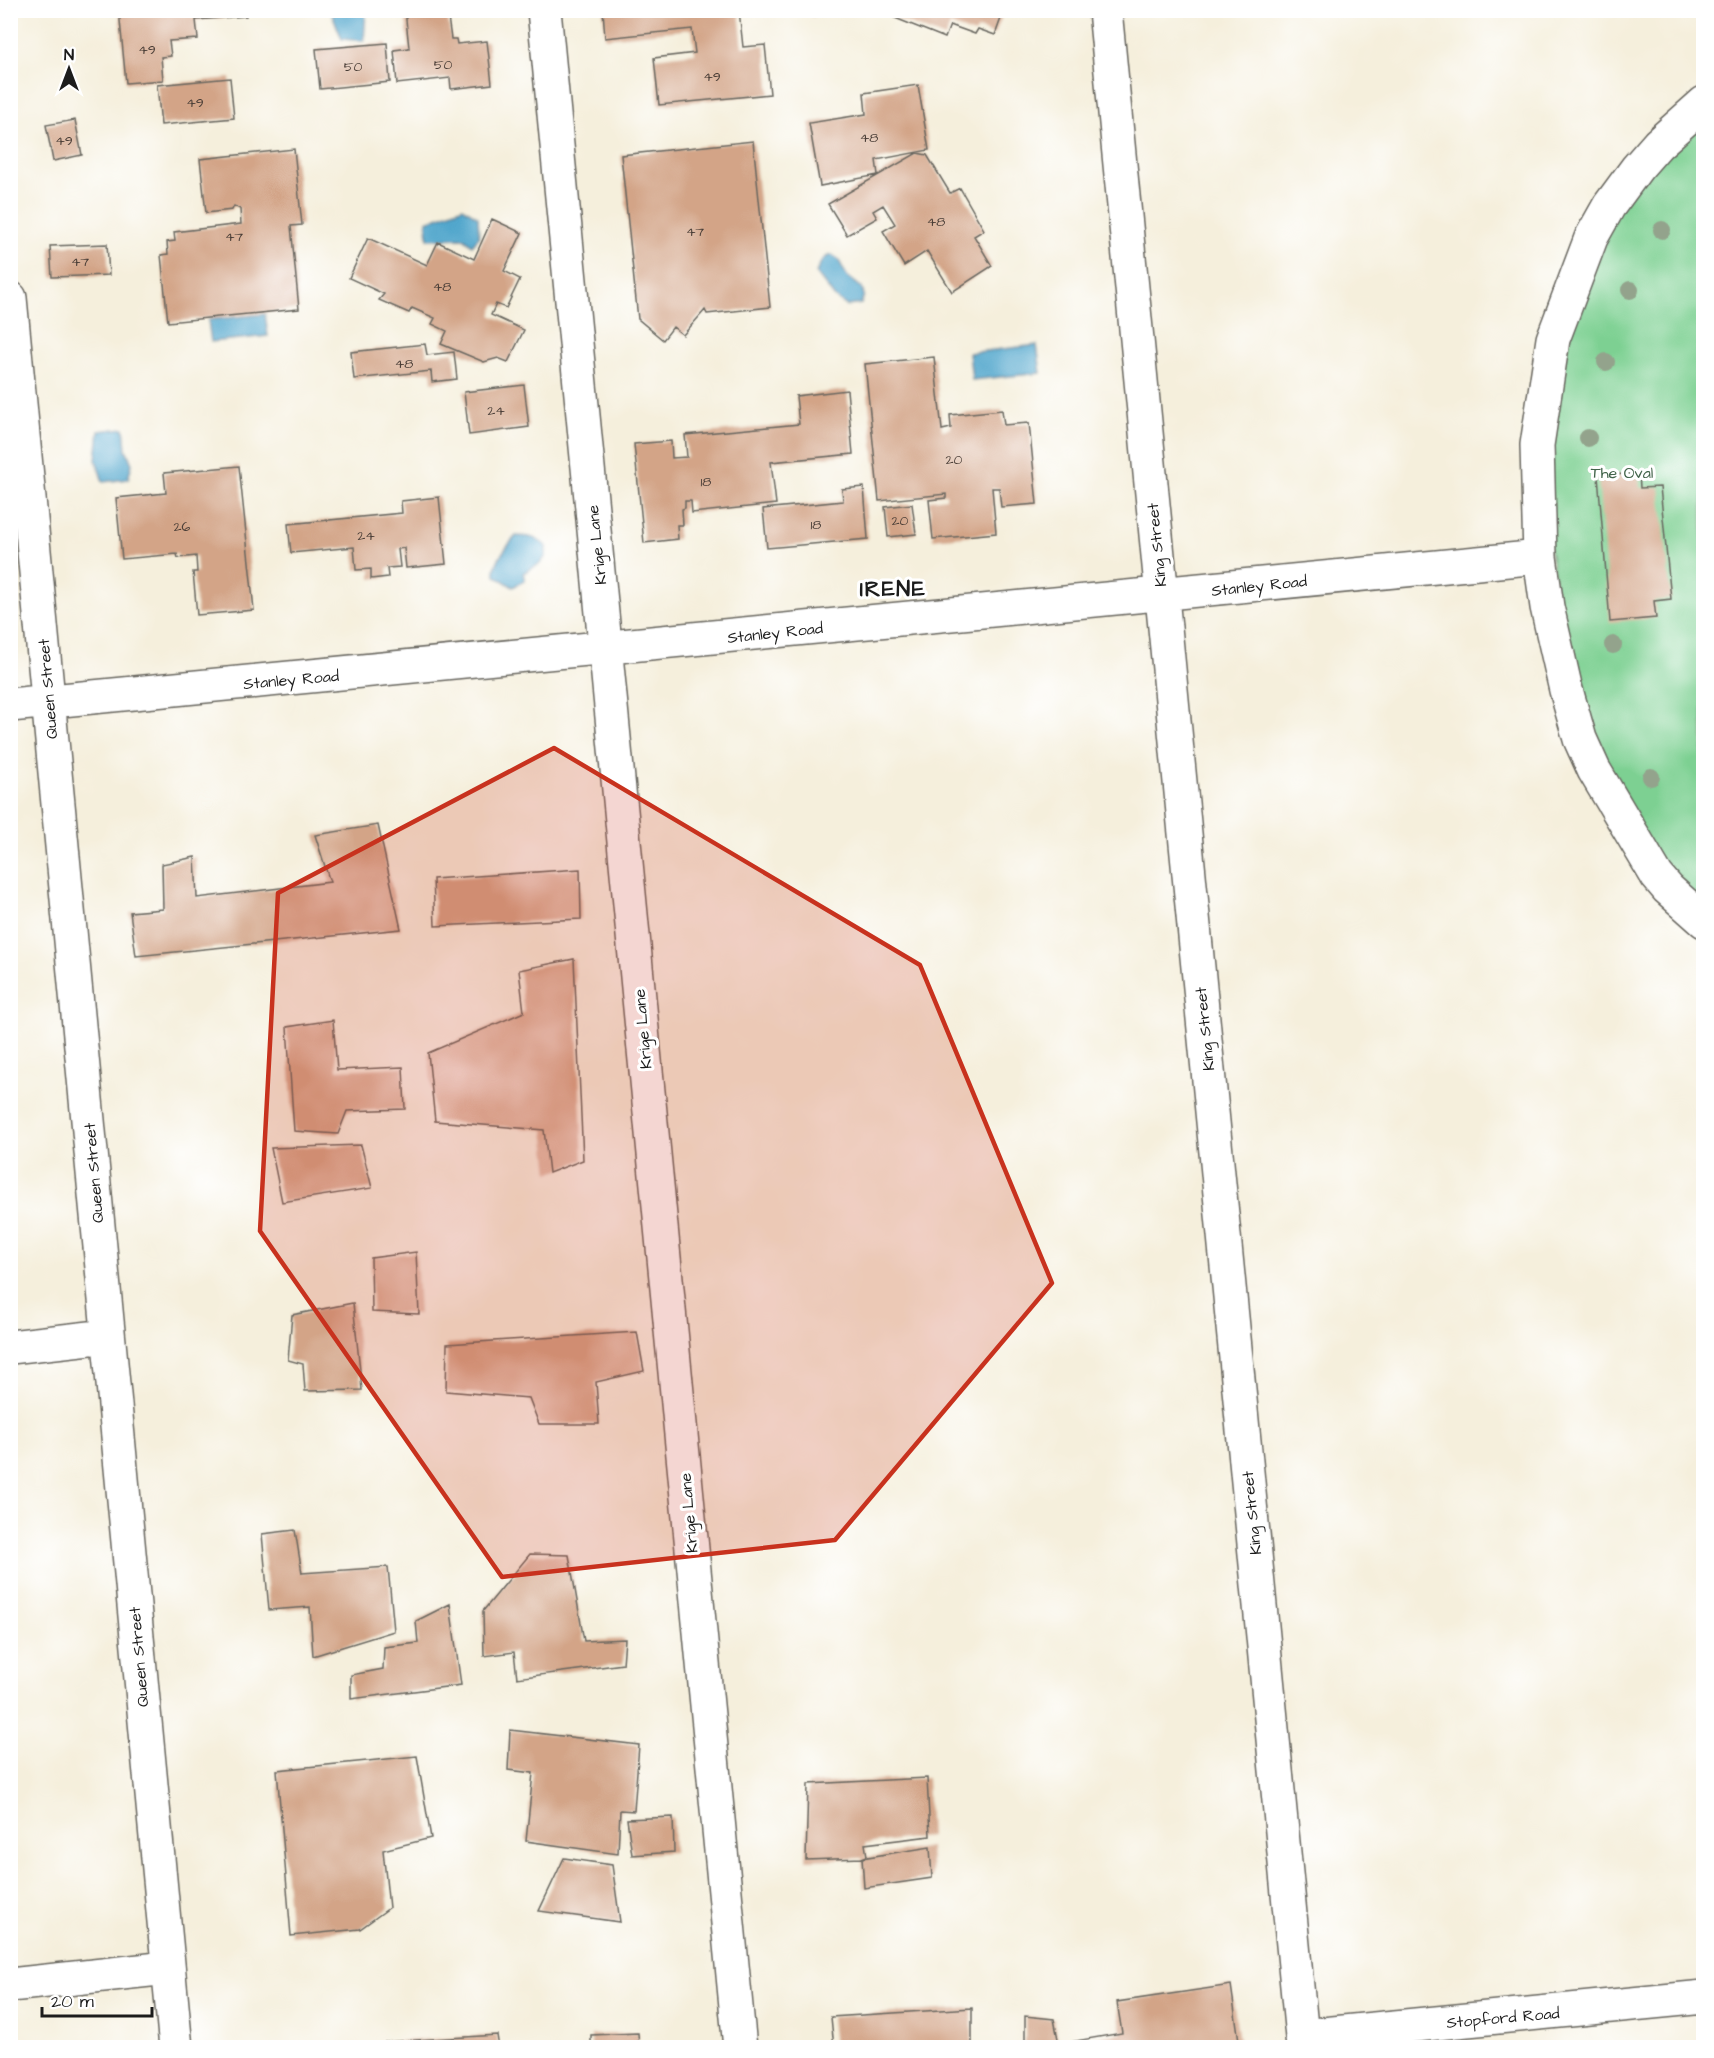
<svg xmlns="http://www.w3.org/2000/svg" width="1714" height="2058" viewBox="0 0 1714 2058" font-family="'Architects Daughter',sans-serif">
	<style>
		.green { fill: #7dd092; stroke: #4c7657; stroke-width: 1.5 }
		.water { fill: #4ea4cb; stroke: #356074; stroke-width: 1.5 }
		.building { fill: #d3a487 }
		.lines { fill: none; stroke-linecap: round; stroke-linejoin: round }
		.minor-casing { stroke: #68665f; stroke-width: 36 }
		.minor { stroke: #fff; stroke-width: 33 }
		.tree { fill: #93a38c }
		.marked { fill: #c8321e; fill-opacity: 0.2; stroke: #c8321e; stroke-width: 4.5; stroke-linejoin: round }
		.labels { text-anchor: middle; stroke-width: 6; stroke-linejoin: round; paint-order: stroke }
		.number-label { font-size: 14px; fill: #4a3e37 }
		.park-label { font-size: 16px; fill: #43644b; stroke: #fff }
		.street-label { font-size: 16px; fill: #1c1c1c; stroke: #fff }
		.district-label { font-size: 22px; font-weight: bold; letter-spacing: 1.5px; fill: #1c1c1c; stroke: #fff }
	</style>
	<rect width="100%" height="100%" fill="#fff"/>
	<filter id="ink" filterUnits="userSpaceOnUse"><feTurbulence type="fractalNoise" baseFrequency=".0167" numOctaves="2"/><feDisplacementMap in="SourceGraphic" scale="12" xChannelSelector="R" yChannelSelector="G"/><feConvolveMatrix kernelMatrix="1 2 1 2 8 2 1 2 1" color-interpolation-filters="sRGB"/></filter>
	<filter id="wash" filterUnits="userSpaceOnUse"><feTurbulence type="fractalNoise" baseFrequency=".008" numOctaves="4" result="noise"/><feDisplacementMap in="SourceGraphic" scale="24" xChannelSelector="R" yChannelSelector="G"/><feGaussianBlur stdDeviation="1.35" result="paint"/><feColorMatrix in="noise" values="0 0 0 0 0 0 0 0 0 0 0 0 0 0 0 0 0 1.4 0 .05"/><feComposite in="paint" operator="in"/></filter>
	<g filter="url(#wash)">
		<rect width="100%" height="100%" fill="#f5efdc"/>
		<path class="green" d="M1703,119V927L1580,744L1538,473L1596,223Z"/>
		<path class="water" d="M331,11H366L364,41L342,39Z
			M463,207L478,217L479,237L472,245L464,238L428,239L427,221Z
			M832,255L838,259L847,276L862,288L864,295L861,304L847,306L835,298L816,273C820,264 822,257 832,255Z
			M265,314L268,336L211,342L208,320Z
			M1037,345L1041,373L972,380L969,353Z
			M124,428L126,449L132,464L128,479L103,482L96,460L99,431Z
			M516,536C529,536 536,537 546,546V556L540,564L523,573L525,580L513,587L495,575C493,562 508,545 516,536Z"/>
		<g id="blocks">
			<path class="building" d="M119,10H245L246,16L196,20L198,39L169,41L171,56L161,57L163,80L126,83Z
				M405,10H447L451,39H456L457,44L487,41L492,84L451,89L450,78L397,84L394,50L409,48Z
				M603,10H739L743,47L765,45L770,94L659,105L654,58L695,53L692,29L605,38Z
				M796,10H816L814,17Z
				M875,10H1004L995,35L978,29L975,34L950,25L945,38Z
				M387,43L390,82L320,89L316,49Z
				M230,78L234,118L161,125L157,85Z
				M918,85L929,150L876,160L878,175L820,186L809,123L866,114L864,93Z
				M75,120L82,155L53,161L46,125Z
				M753,141L770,307L707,314L705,310L683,335L673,327L663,340L638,319L621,155Z
				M294,149L302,225L291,226L299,309L168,322L161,255L168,254L167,242L175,241L174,232L241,224L240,209L234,206L232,210L206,213L200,159Z
				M917,153L927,155L950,193L960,188L984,230L974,236L992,266L952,292L927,251L904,266L883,231L895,224L883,205L873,211L877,218L847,235L828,204Z
				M492,219L522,233L504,271L520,279L506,308L496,304L491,315L524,330L508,362L498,358L484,362L441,344L447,331L432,324L435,318L412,308L409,313L379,300L384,294L349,278L368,238L427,265L438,242L474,259Z
				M107,244L109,275L52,277L50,246Z
				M425,344L427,355L454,352L457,379L432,382L431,371L354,379L351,352Z
				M934,357L942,430L951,428L950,415L1002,410L1004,425L1029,423L1037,504L1001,507L999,488H992L996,533L933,539L929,500L946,498V494L879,501L865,364Z
				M524,385L529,427L469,435L464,392Z
				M847,390L853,454L771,462L776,504L692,513L691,501H685V508L682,509L683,525H677L678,539L644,543L634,444L671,441L672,458L687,457L685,435L799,424L796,396Z
				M239,466L254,610L197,615L193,572H197L196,556L178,558L177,554L122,559L116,498L166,493L164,473Z
				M1639,473L1640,488L1660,487L1671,599L1654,601L1656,618L1610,622L1598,476Z
				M864,487L868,539L767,548L763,509L843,501L842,489Z
				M439,497L446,564L406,568L404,548L398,549L400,567L387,568L388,577L371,579V569L356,570L354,547L291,553L288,524L402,513L401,501Z
				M912,504L916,534L888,537L885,507Z
				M378,825L401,929L136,956L130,912L163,909L162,864L195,857L197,898L330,882L315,835Z
				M580,869L581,919L435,926L433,879Z
				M574,959L583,1160L549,1173L544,1130L435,1121L428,1053L524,1012L519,970Z
				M333,1020L337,1070L403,1067L405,1109L347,1111L338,1134L294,1131L287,1027Z
				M361,1145L372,1188L282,1202L271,1148Z
				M416,1252L419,1314L372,1312L371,1258Z
				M353,1303L362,1390L305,1391L303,1364L288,1360L292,1315Z
				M637,1332L644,1371L596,1382L599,1424H539L529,1398L446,1391L447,1344Z
				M295,1530L302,1573L388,1567L394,1631L313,1656L310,1607L269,1610L262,1534Z
				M530,1554L569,1555L584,1641L625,1639L623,1664L517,1678L514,1652L484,1656L483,1611Z
				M450,1604L461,1685L351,1699V1675L383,1669L384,1647L418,1643L416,1621Z
				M510,1730L639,1745L634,1811L620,1810L618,1854L526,1841L533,1773L508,1770Z
				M417,1756L431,1838L383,1850L389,1908L360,1929L291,1936L277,1770Z
				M927,1778L930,1836L865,1844L867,1856L862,1858L806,1860L808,1784Z
				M673,1817L674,1852L632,1855L627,1819Z
				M930,1847L932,1878L864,1888L862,1858Z
				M564,1858L612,1865L620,1922L539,1911Z
				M1231,1985L1240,2048H1144L1143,2045L1128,2048H1025V2016L1054,2019L1059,2044L1122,2033L1117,2002Z
				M972,2008V2048H834L831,2017Z
				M638,2033L639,2048H591V2035Z
				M497,2035L499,2048H385V2042Z"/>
		</g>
	</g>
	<g filter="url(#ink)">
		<use href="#blocks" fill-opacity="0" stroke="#68665f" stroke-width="1.5"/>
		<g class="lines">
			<g class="minor-casing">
				<path id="minor" d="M544,10L740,2048
					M1105,10L1303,2048
					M1704,103L1658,144L1637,168L1609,206L1591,238L1553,339L1537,445L1540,557L1547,607L1566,690L1580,739L1594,770L1657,876L1668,889L1704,921
					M10,298L176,2048
					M10,705L1540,557
					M10,1347L108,1336
					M10,1985L168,1968
					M1302,2036L1704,1997"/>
			</g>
			<use href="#minor" class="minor"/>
		</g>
		<g class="tree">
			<circle cx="1662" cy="230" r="9"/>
			<circle cx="1630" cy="290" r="9"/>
			<circle cx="1606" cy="362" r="9"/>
			<circle cx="1588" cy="438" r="9"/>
			<circle cx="1613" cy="645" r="9"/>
			<circle cx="1651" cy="777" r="9"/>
		</g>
	</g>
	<path class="marked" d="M554,748L920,965L1052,1283L835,1540L502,1577L260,1231L278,893Z"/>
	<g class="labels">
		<g class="number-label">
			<text x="147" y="54">49</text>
			<text x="443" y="69">50</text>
			<text x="353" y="71">50</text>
			<text x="712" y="81">49</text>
			<text x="195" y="107">49</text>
			<text x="869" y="142">48</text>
			<text x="64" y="145">49</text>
			<text x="936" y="226">48</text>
			<text x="695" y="236">47</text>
			<text x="234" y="241">47</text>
			<text x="80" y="266">47</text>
			<text x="442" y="291">48</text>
			<text x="404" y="368">48</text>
			<text x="496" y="415">24</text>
			<text x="954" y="464">20</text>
			<text x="706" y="486">18</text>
			<text x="900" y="525">20</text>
			<text x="816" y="529">18</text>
			<text x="182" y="531">26</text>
			<text x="366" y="540">24</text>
		</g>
		<g class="park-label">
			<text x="1622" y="478">The Oval</text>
		</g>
		<g class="street-label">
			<text transform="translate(596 545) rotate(-96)" y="6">Krige Lane</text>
			<text transform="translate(1156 545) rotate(-96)" y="6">King Street</text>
			<text transform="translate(1259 585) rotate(-6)" y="6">Stanley Road</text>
			<text transform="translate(775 632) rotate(-6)" y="6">Stanley Road</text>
			<text transform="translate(291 679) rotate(-5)" y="6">Stanley Road</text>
			<text transform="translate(47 689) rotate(-95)" y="6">Queen Street</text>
			<text transform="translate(642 1029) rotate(-95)" y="6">Krige Lane</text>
			<text transform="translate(1204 1029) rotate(-96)" y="6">King Street</text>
			<text transform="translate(93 1173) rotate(-95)" y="6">Queen Street</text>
			<text transform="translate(688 1513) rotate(-95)" y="6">Krige Lane</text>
			<text transform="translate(1251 1513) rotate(-96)" y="6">King Street</text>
			<text transform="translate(138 1657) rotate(-95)" y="6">Queen Street</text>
			<text transform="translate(1503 2017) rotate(-5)" y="6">Stopford Road</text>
		</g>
		<g class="district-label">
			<text x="893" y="596">IRENE</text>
		</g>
	</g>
	<rect width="1714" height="2058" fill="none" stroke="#fff" stroke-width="36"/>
	<g transform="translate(69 69)" stroke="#ffffff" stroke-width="4.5" paint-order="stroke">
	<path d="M0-4.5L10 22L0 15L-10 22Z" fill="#1c1c1c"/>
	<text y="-9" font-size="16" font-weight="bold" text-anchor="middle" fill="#1c1c1c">N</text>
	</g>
	<path d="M42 2007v9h110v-9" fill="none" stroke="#1c1c1c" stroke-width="3"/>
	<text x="51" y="2007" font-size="18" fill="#1c1c1c" stroke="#ffffff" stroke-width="4.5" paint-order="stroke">20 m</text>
</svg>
